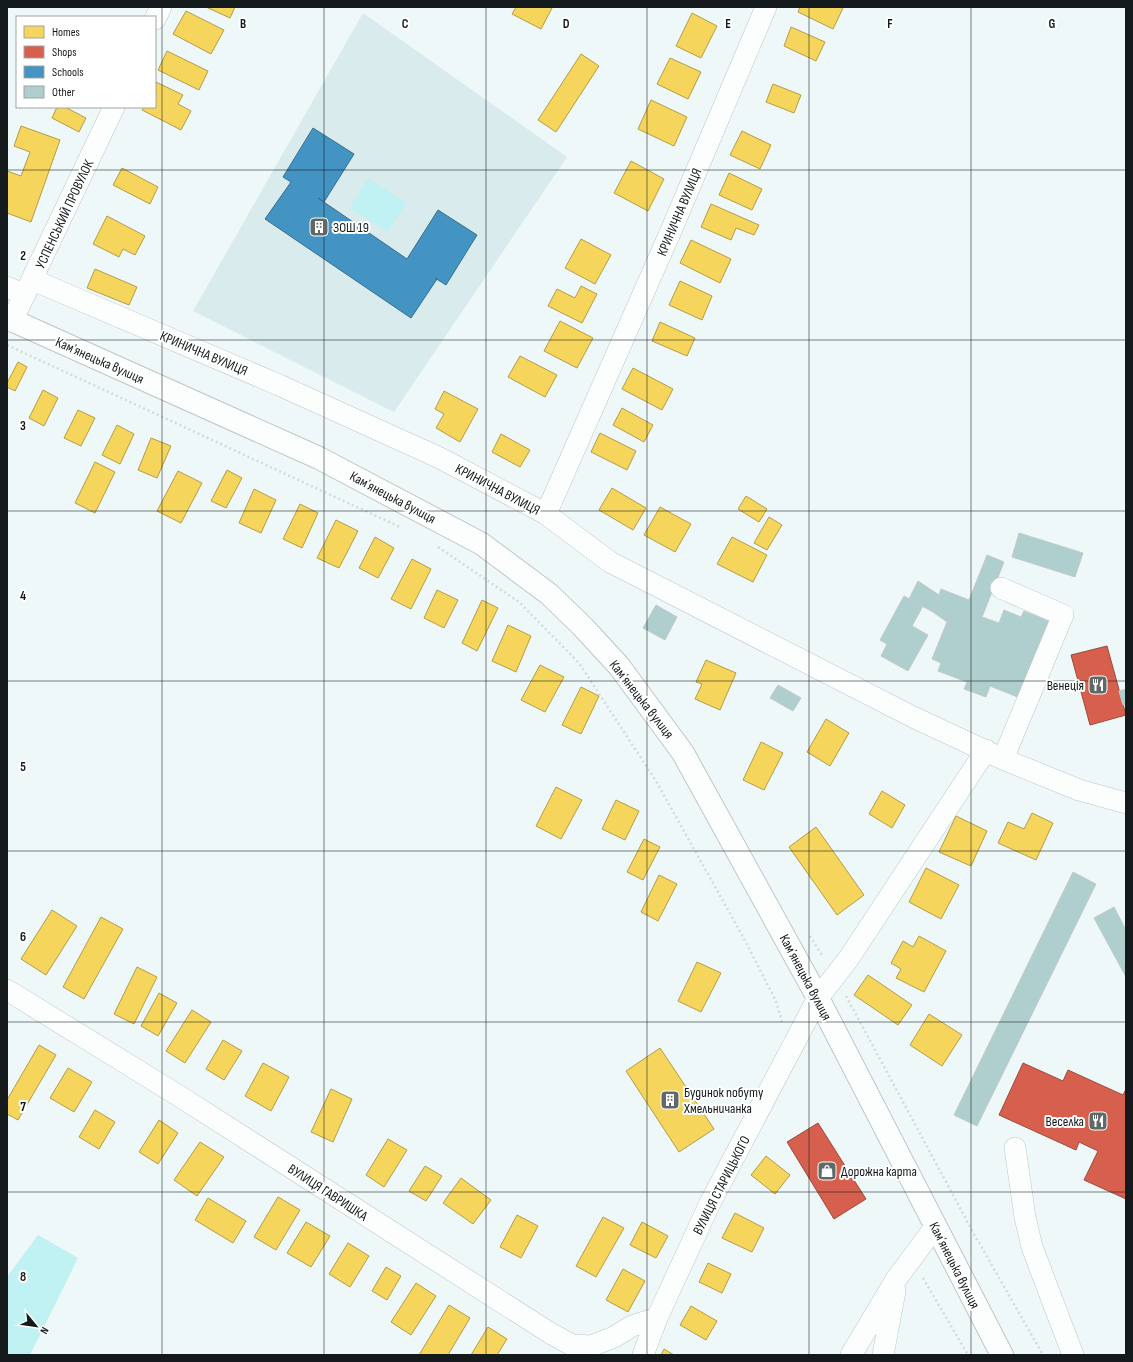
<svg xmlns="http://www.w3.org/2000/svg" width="1133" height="1362" viewBox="0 0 1133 1362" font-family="'Sofia Sans Condensed',sans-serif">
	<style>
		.built { fill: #d9ebec }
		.green { fill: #c0f1f3 }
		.homes { fill: #f6d55c; stroke: #b29d48 }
		.shops { fill: #d6604d; stroke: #9c4b3e }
		.schools { fill: #4393c3; stroke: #356f91 }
		.building { fill: #afcece; stroke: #c3caca }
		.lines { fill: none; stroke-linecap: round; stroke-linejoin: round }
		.minor-casing { stroke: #bfc6c6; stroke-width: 22 }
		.major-casing { stroke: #bfc6c6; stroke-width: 24 }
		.path { stroke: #d6d9d9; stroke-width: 2.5; stroke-dasharray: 2 3; stroke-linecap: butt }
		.minor { stroke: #fcfefe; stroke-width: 21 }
		.major { stroke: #fcfefe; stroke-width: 22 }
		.grid { fill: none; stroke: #141a1b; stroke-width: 1; stroke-opacity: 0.55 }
		.labels { text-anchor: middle; stroke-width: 4; stroke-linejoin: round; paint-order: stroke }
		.street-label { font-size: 14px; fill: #141a1b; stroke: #fff }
		.poi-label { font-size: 14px; fill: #141a1b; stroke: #fff; text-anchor: start }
		.grid-label { font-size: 13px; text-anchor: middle; font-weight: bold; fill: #141a1b; stroke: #fff; stroke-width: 4; stroke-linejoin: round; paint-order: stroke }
	</style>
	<rect width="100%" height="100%" fill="#eef8f8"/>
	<path class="built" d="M363,13L567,157L394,412L193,311Z"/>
	<path class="green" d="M368,178L406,203L388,232L350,208Z
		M38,1235L78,1258L30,1355H7V1277Z"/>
	<path class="homes" d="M206,7H235L230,18Z
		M516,7H550L552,8L541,29L512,14Z
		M800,7H841L843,8L833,29L798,12Z
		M186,11L224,30L211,54L173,34Z
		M692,13L717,26L701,58L676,46Z
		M791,27L825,42L816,61L784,46Z
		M167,51L208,71L199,90L158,70Z
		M581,54L599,66L556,132L538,120Z
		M670,58L701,72L688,99L657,84Z
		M156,82L183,95L178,104L191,111L181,130L142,110L144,107H155Z
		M773,84L801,95L794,113L766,102Z
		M651,100L687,117L674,146L638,129Z
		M57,107H65L86,118L79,132L52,118Z
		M21,126L60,140L31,222L7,213V171L21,176L30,152L14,146Z
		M742,131L771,145L760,169L730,155Z
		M631,161L664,179L648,211L614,193Z
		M122,168L158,187L150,204L113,185Z
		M729,173L762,189L752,210L719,195Z
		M711,204L759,225L754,235L736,228L731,240L701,227Z
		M107,216L145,236L135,255L123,249L119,257L93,244Z
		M581,239L611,255L595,284L565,268Z
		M691,240L731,259L720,283L680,263Z
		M95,269L137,287L129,305L87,288Z
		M680,281L712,296L702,320L669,305Z
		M581,286L597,294L582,323L548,306L557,289L575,298Z
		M560,321L593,338L577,368L544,351Z
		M660,322L695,338L687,356L652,341Z
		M520,356L557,375L545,397L508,377Z
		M18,362L27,367L15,391L7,387V383Z
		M633,368L673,389L662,410L622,389Z
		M43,390L58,398L44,426L29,418Z
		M444,391L478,409L460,442L436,428L444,414L435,409Z
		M622,408L653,425L644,442L613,425Z
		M78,410L95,418L81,446L64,438Z
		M117,425L134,434L120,464L102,455Z
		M600,433L636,451L627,470L591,452Z
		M501,434L530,450L520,467L492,452Z
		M151,438L171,446L157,478L138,470Z
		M95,462L115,472L95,513L75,503Z
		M227,470L242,478L226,508L211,501Z
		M178,471L202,483L181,523L157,511Z
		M612,488L646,508L633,530L599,510Z
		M254,489L276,500L261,533L239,523Z
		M746,496L767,509L759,522L738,509Z
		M300,504L318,513L302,548L283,539Z
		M660,507L691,524L675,552L644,535Z
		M769,517L782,525L767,550L754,543Z
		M336,520L358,531L339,568L317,558Z
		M375,537L394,548L378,578L359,568Z
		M732,537L767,555L753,582L717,564Z
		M412,559L431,569L411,609L391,599Z
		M437,590L458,600L444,628L424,618Z
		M482,600L498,608L477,651L462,643Z
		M508,625L531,636L516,672L492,661Z
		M706,660L736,673L720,710L695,699L702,684L696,682Z
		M540,665L564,677L545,712L521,700Z
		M581,687L599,696L581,734L562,725Z
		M826,719L849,733L830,766L807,752Z
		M761,742L783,753L764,790L743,780Z
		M556,787L582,800L561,839L536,826Z
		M882,791L905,805L892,828L869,814Z
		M616,800L639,811L625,840L602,829Z
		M1032,813L1053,823L1036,860L998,843L1008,822L1024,829Z
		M956,816L987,831L971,866L939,852Z
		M816,827L864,895L837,915L789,847Z
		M644,839L660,847L643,880L627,872Z
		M926,868L959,885L941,919L909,902Z
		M659,875L677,884L658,921L641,912Z
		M52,910L77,926L46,975L21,959Z
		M101,917L123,929L84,999L63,987Z
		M919,936L946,951L924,992L896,978L901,969L891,963L903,941L913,947Z
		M697,962L721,973L701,1012L678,1001Z
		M137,967L157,977L134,1024L114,1014Z
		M868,975L912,1005L898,1025L854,995Z
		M159,993L177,1003L158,1036L141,1026Z
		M192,1010L211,1022L185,1063L166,1051Z
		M929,1014L962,1035L942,1066L910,1045Z
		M223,1040L242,1051L224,1080L206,1069Z
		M39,1045L56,1055L18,1120L7,1114V1100Z
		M660,1048L714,1129L679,1152L626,1071Z
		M263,1063L289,1077L271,1111L245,1096Z
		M68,1068L92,1082L74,1112L50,1098Z
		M331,1089L352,1099L333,1142L311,1132Z
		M95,1110L115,1122L99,1149L79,1137Z
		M159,1120L178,1133L158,1164L139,1152Z
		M388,1139L407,1150L384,1187L366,1175Z
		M200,1142L224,1157L197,1196L174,1180Z
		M766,1156L790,1175L775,1194L751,1175Z
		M425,1166L442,1176L426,1201L409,1191Z
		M461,1178L491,1200L473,1224L443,1203Z
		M278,1197L300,1210L276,1250L254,1237Z
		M208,1198L246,1221L233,1243L195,1220Z
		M735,1213L764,1228L752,1252L722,1238Z
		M517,1215L538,1226L521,1258L500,1247Z
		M603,1217L624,1228L596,1277L576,1266Z
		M306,1222L330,1236L311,1267L287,1253Z
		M642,1222L668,1236L656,1258L630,1245Z
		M348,1243L369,1256L350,1287L329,1274Z
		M708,1263L731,1274L722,1293L699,1282Z
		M386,1267L401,1276L387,1300L372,1291Z
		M623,1269L645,1281L628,1312L606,1300Z
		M416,1283L436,1296L411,1335L391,1322Z
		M449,1305L470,1318L448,1355H419Z
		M691,1306L717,1321L706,1340L680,1325Z
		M488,1327L507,1339L497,1355H471Z
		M664,1349L674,1355H661Z"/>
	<path class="shops" d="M1107,646L1126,715L1090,725L1071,655Z
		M1023,1063L1063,1081L1068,1070L1123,1095L1126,1089V1199L1084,1180L1098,1151L1079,1142L1076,1150L999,1115Z
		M818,1123L866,1199L834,1219L787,1142Z"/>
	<path class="schools" d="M313,128L354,154L324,202L318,198L407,259L438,210L477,235L446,285L435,278L437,279L411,318L265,219L291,182L283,177Z"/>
	<path class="building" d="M1019,533L1083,553L1075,577L1012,557Z
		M987,555L1004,562L982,617L999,623L1004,610L1021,617L1024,611L1051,622L1020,698L990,686L986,697L964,689L967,682L938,671L941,663L932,659L947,622L933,612L941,589L969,600Z
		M918,581L939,595L933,612L909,599Z
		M904,596L923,606L912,626L928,635L908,671L881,656L887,644L880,640Z
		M656,605L677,617L665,640L643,628Z
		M778,685L801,698L793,711L770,698Z
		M1126,689V704L1123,705L1119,691Z
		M1073,872L1096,884L977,1126L954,1115Z
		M1114,907L1126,930V977L1094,918Z"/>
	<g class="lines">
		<g class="minor-casing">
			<path id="minor" d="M155,19L161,7
				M33,280L279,385L440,458L546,514L670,233L766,7
				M7,287L25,295
				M12,321L114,107
				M546,514L610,562L913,717L1003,759L1079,790L1126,803
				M1001,588L1063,615L1003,759
				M7,990L176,1094L550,1333L572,1345L591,1346L614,1337L632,1326L657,1318
				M1015,1148L1025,1217L1032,1247L1073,1355
				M643,1355L657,1318L710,1203L818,998L849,958L986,750
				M851,1355L897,1278L935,1227
				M883,1355L895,1291"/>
		</g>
		<g class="major-casing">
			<path id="major" d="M7,318L319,458L482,544L549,594L583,627L619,666L683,753L818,998L1002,1355"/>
		</g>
		<path class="path" d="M7,345L400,527
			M438,547L519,602L579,663L656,781L742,935L776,1001L782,1022
			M810,936L823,957
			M846,996L974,1234L1043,1355
			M923,1278L968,1355"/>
		<use href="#minor" class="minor"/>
		<use href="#major" class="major"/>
	</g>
	<path class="grid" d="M162,7V1355M324,7V1355M486,7V1355M647,7V1355M809,7V1355M971,7V1355M7,170H1126M7,340H1126M7,511H1126M7,681H1126M7,851H1126M7,1022H1126M7,1192H1126"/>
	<defs>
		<g id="building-square" transform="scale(1)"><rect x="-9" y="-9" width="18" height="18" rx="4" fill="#606868" stroke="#fff"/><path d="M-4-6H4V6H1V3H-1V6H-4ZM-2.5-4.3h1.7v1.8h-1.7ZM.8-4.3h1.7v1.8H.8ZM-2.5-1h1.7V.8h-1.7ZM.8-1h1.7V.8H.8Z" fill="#fff"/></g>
		<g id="restaurant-square" transform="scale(1)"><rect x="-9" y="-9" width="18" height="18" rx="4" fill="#606868" stroke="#fff"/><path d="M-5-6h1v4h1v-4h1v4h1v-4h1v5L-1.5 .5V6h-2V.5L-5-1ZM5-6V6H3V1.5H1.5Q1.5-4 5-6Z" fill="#fff"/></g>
		<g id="shop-square" transform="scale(1)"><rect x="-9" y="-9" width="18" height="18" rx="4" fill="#606868" stroke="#fff"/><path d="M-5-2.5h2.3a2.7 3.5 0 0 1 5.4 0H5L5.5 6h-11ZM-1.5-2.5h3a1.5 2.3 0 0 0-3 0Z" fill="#fff"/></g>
	</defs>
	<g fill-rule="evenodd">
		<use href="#building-square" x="319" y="227"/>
		<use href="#restaurant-square" x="1098" y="685"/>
		<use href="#building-square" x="670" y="1100"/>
		<use href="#restaurant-square" x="1098" y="1121"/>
		<use href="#shop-square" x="827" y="1171"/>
	</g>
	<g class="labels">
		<g class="street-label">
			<text transform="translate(679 212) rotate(-67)" y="5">КРИНИЧНА ВУЛИЦЯ</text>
			<text transform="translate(64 214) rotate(-65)" y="5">УСПЕНСЬКИЙ ПРОВУЛОК</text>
			<text transform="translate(204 353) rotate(23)" y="5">КРИНИЧНА ВУЛИЦЯ</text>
			<text transform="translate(100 360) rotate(24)" y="5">Камʼянецька вулиця</text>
			<text transform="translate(498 489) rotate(28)" y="5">КРИНИЧНА ВУЛИЦЯ</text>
			<text transform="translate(393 497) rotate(28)" y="5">Камʼянецька вулиця</text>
			<text transform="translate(642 699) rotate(52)" y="5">Камʼянецька вулиця</text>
			<text transform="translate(806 977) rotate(62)" y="5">Камʼянецька вулиця</text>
			<text transform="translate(721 1185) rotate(-63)" y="5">ВУЛИЦЯ СТАРИЦЬКОГО</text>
			<text transform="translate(328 1192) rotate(33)" y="5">ВУЛИЦЯ ГАВРИШКА</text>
			<text transform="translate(955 1265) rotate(63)" y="5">Камʼянецька вулиця</text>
		</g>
		<g class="poi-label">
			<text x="333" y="232">ЗОШ 19</text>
			<text x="1084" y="690" text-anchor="end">Венеція</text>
			<text x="684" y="1097">Будинок побуту<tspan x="684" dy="16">Хмельничанка</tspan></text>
			<text x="1084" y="1126" text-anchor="end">Веселка</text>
			<text x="841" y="1176">Дорожна карта</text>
		</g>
	</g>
	<g class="grid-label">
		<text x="243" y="28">B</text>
		<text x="405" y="28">C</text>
		<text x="566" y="28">D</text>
		<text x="728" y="28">E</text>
		<text x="890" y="28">F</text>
		<text x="1052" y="28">G</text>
		<text x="23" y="260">2</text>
		<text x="23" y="430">3</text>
		<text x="23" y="600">4</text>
		<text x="23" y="771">5</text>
		<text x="23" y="941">6</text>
		<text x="23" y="1111">7</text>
		<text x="23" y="1281">8</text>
	</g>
	<rect width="1133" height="1362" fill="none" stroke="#141a1b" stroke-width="16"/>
	<rect x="16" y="16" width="140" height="92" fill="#ffffff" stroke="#a1a3a4"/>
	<rect x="24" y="26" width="20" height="12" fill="#f6d55c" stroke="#a1a3a4"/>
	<text x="52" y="36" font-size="12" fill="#141a1b">Homes</text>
	<rect x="24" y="46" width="20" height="12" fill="#d6604d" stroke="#a1a3a4"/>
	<text x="52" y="56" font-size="12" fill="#141a1b">Shops</text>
	<rect x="24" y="66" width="20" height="12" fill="#4393c3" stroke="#a1a3a4"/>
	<text x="52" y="76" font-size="12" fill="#141a1b">Schools</text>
	<rect x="24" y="86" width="20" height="12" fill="#afcece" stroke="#a1a3a4"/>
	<text x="52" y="96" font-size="12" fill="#141a1b">Other</text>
	<g transform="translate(36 1326) rotate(119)" stroke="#ffffff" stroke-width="3" paint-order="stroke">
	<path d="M0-3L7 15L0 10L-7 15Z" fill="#141a1b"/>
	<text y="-6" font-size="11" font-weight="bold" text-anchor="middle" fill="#141a1b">N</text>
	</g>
</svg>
